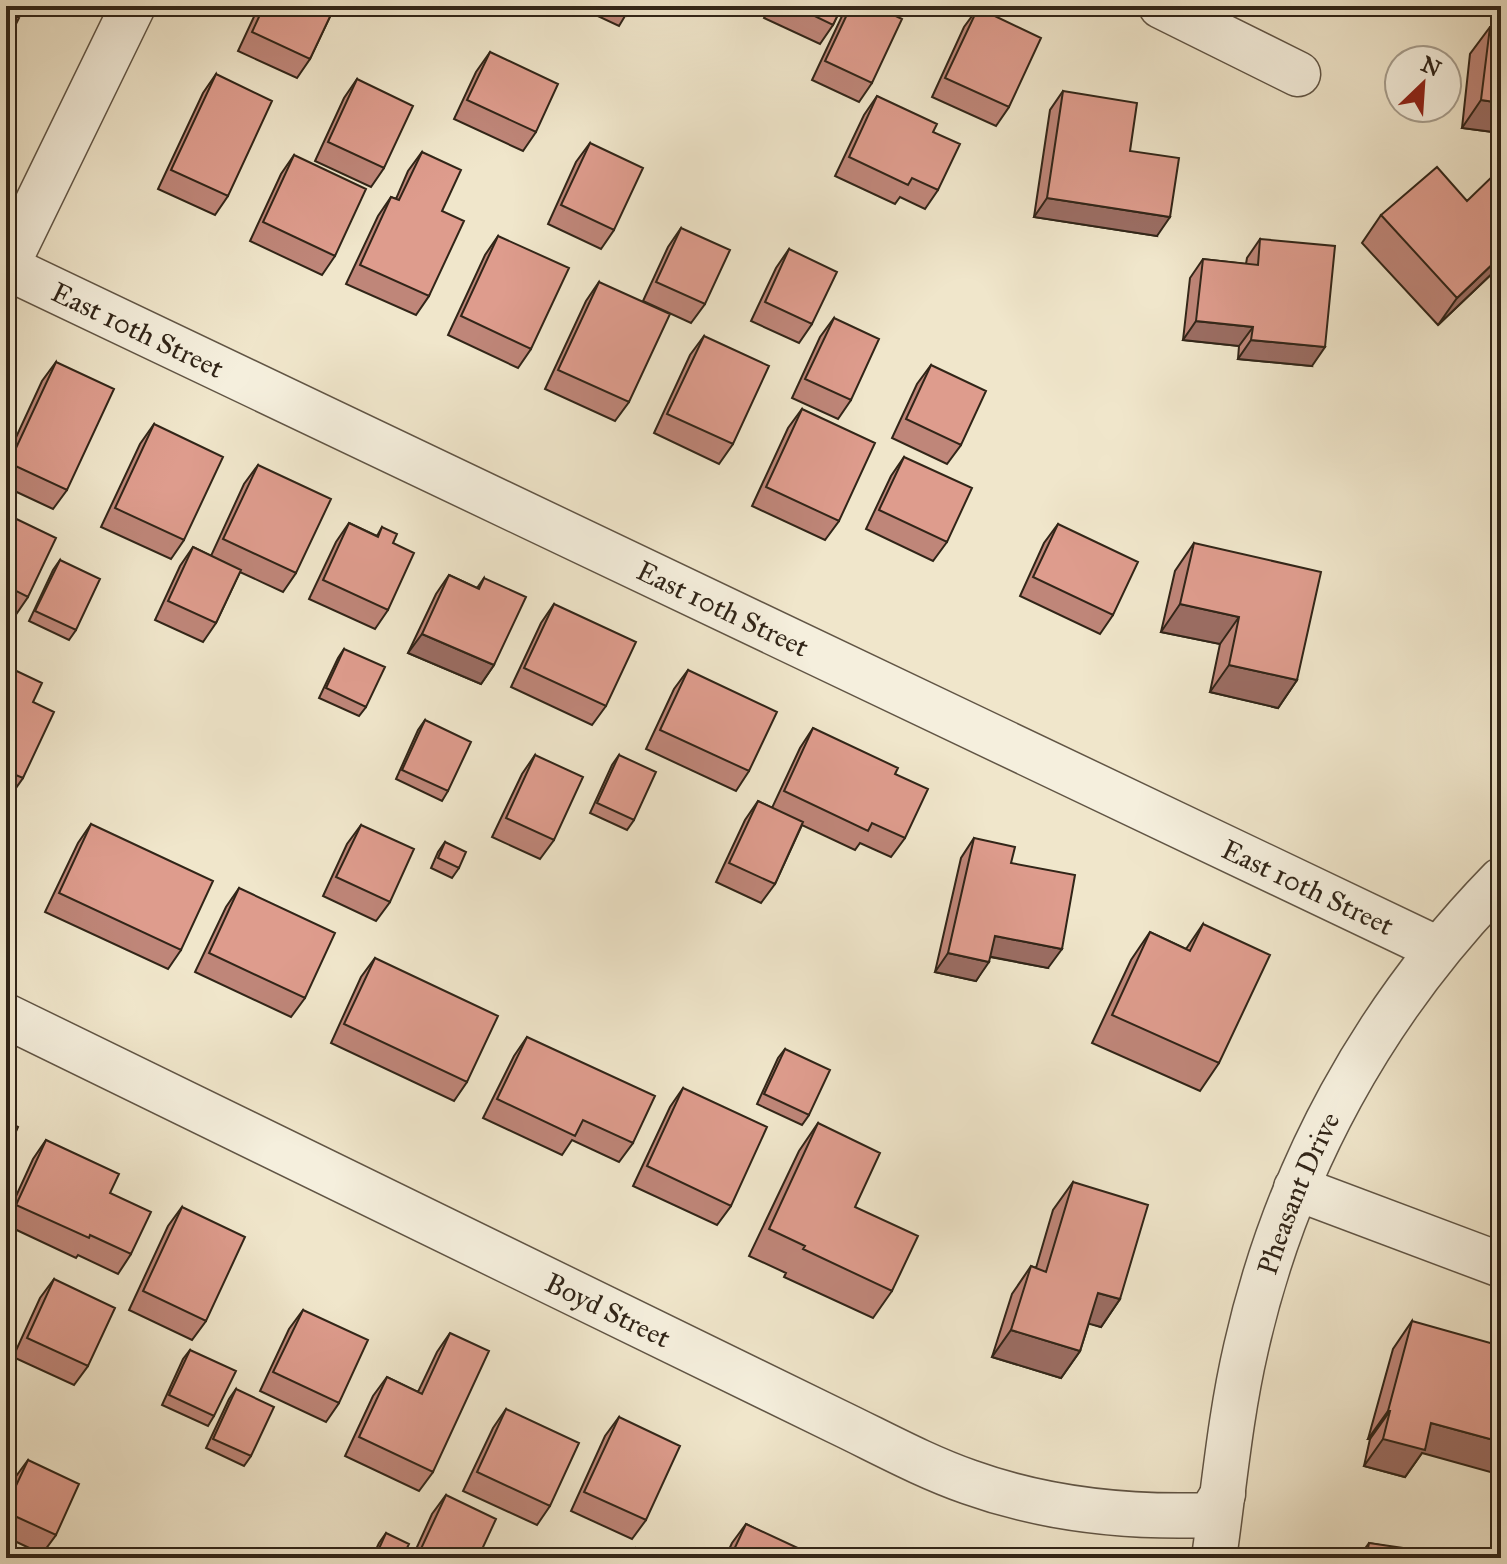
<svg xmlns="http://www.w3.org/2000/svg" width="1507" height="1564" viewBox="0 0 1507 1564" font-family="'IM FELL Great Primer',serif">
	<style>
		.lines { fill: none; stroke-linecap: round; stroke-linejoin: round }
		.minor-casing { stroke: #615545; stroke-width: 47 }
		.minor { stroke: #f5efdd; stroke-width: 44 }
		.wall { fill: #bf8679; stroke: #312518; stroke-width: 2 }
		.shaded-wall { fill: #9b6d63; stroke: #312518; stroke-width: 2 }
		.building { fill: #de9c8d; stroke: #312518; stroke-width: 2 }
		.labels { text-anchor: middle; stroke-width: 7; stroke-linejoin: round; paint-order: stroke }
		.street-label { font-size: 28px; fill: #312518; stroke: #f5efdd }
	</style>
	<rect width="100%" height="100%" fill="#f0e6cb"/>
	<filter id="stains"><feTurbulence type="fractalNoise" baseFrequency=".0025" numOctaves="4"/><feColorMatrix values="0 0 0 0 .2 0 0 0 0 .09 0 0 0 0 .02 0 0 0 .5 -.17"/></filter>
	<radialGradient id="worn" r=".72"><stop offset=".6" stop-color="#630" stop-opacity="0"/><stop offset="1" stop-color="#630" stop-opacity=".3"/></radialGradient>
	<g class="lines">
		<g class="minor-casing">
			<g id="minor">
				<path d="M1161,6L1298,74"/>
				<path id="s1" d="M6,267L1438,949"/>
				<path d="M6,267L133,6"/>
				<path id="s2" d="M6,1016L836,1421C880,1442 923,1466 969,1482C1047,1510 1128,1518 1210,1515L1223,1494"/>
				<path d="M1296,1188L1501,1265"/>
				<path id="s3" d="M1214,1558C1224,1488 1230,1417 1246,1348C1286,1170 1374,1010 1501,880"/>
			</g>
		</g>
		<use href="#minor" class="minor"/>
	</g>
	<path class="wall" d="M259,6H335L310,59L297,78L238,51Z
		M589,6H631L619,26L587,11Z
		M770,6H842L833,25L820,44L764,18Z
		M849,6H875L872,83L859,102L812,80L842,16Z
		M978,8L1009,107L996,126L932,97L964,27Z
		M1490,27L1501,28V133L1462,128L1470,54Z
		M490,52L536,132L523,151L454,119L476,72Z
		M216,74L228,196L215,215L158,189L203,93Z
		M357,79L384,168L371,187L315,161L344,98Z
		M1063,91L1130,151L1157,236L1034,217L1050,110Z
		M877,96L933,132L938,190L925,209L900,197L895,204L835,176L864,115Z
		M590,143L614,230L601,249L548,224L576,162Z
		M422,152L442,211L429,296L416,315L346,284L378,216L391,197L396,199L408,171Z
		M294,155L335,256L322,275L250,241L281,174Z
		M1381,215L1501,265L1438,325L1362,243Z
		M681,228L705,304L691,323L643,301L668,247Z
		M498,236L531,349L518,368L448,335L485,255Z
		M1260,239L1312,366L1238,359L1239,346L1183,340L1190,278L1203,259L1246,264L1247,258Z
		M789,249L812,324L799,343L751,321L776,268Z
		M599,282L629,402L615,421L545,389L586,301Z
		M834,318L851,400L838,419L792,398L820,337Z
		M704,336L733,444L719,464L654,433L690,355Z
		M56,362L67,490L53,509L6,487V459L42,381Z
		M931,365L961,445L947,464L892,438L917,384Z
		M802,409L839,521L825,540L752,506L788,428Z
		M154,424L184,540L171,559L101,527L140,444Z
		M904,457L947,542L933,561L866,529L891,476Z
		M258,465L296,573L283,592L240,572L216,623L203,642L155,620L180,566L193,547L211,556L244,484Z
		M6,514L28,597L15,616L6,612Z
		M349,523L377,536L382,527L393,543L388,610L375,629L309,599L336,542Z
		M1058,524L1113,615L1100,634L1020,596L1044,543Z
		M1194,543L1297,680L1278,708L1210,692L1220,644L1161,632L1175,571Z
		M60,560L76,630L69,640L29,621L53,570Z
		M449,575L477,588L484,578L494,665L481,684L408,653L436,594Z
		M554,604L606,706L592,725L511,687L541,623Z
		M344,649L366,707L359,716L319,698L338,658Z
		M6,666L33,702L23,778L6,802Z
		M688,670L749,771L736,791L646,749L674,689Z
		M425,720L448,791L442,801L396,779L418,730Z
		M813,728L895,774L905,838L891,857L860,843L855,850L802,825L775,884L761,903L716,882L745,820L758,801L772,808L800,748Z
		M535,755L554,840L540,859L492,837L522,774Z
		M619,755L634,820L627,830L590,813L612,765Z
		M91,824L181,950L168,969L45,912L78,843Z
		M361,825L390,902L376,921L323,896L347,844Z
		M974,838L1011,863L1048,968L990,957L976,981L935,972L961,858Z
		M445,842L459,868L452,878L431,868L438,852Z
		M239,888L305,998L291,1017L195,972L226,907Z
		M1203,924L1219,1063L1200,1091L1092,1043L1131,960L1150,932L1186,949Z
		M375,958L467,1082L454,1101L331,1043L361,977Z
		M527,1037L633,1143L619,1162L572,1140L562,1155L483,1118L514,1056Z
		M785,1049L809,1115L802,1125L757,1104L778,1058Z
		M683,1088L731,1206L717,1225L633,1186L670,1107Z
		M818,1123L892,1291L873,1318L784,1277L786,1273L749,1256L799,1151Z
		M46,1140L110,1193L131,1254L118,1274L78,1255L76,1258L6,1225V1218L33,1159Z
		M1073,1182L1120,1299L1101,1327L1089,1323L1080,1351L1061,1378L992,1357L1012,1294L1031,1266L1036,1268L1053,1210Z
		M182,1207L206,1321L192,1340L129,1310L168,1226Z
		M54,1279L88,1366L74,1385L13,1357L40,1298Z
		M303,1310L339,1403L326,1422L260,1391L289,1329Z
		M1412,1321L1422,1453L1405,1477L1364,1466L1370,1439H1368L1393,1349Z
		M450,1333L433,1472L419,1491L345,1456L373,1396L387,1377L418,1392L437,1352Z
		M190,1350L214,1416L208,1426L162,1405L183,1359Z
		M236,1389L251,1456L244,1466L206,1448L229,1399Z
		M506,1409L550,1506L537,1525L463,1491L493,1428Z
		M619,1417L646,1520L632,1539L571,1511L605,1436Z
		M28,1460L56,1535L42,1554L6,1537V1497L14,1479Z
		M446,1495L478,1558H412L432,1514Z
		M746,1524L814,1558H725L732,1543Z
		M386,1533L402,1558H372L379,1543Z
		M1369,1543L1452,1558H1358Z"/>
	<path class="shaded-wall" d="M1481,100L1501,103V133L1462,128Z
		M1047,198L1170,217L1157,236L1034,217Z
		M1501,256V265L1438,325L1457,298Z
		M1196,321L1253,327L1239,346L1183,340Z
		M1251,340L1325,347L1312,366L1238,359Z
		M1180,604L1239,617L1220,644L1161,632Z
		M422,634L494,665L481,684L408,653Z
		M1229,665L1297,680L1278,708L1210,692Z
		M995,936L1062,949L1048,968L982,955Z
		M948,953L989,962L976,981L935,972Z
		M1098,1293L1120,1299L1101,1327L1079,1321Z
		M1011,1330L1080,1351L1061,1378L992,1357Z
		M1388,1411H1390L1370,1439H1368Z
		M1431,1423L1501,1442V1475L1422,1453L1405,1477L1364,1466L1383,1439Z"/>
	<path class="building" d="M264,6H335L310,59L252,32Z
		M605,6H631L626,16Z
		M794,6H842L833,25Z
		M851,6H875L902,19L872,83L825,61Z
		M978,8L1041,38L1009,107L945,78Z
		M6,12L19,18L6,44Z
		M1490,27L1501,28V103L1481,100Z
		M490,52L558,84L536,132L467,100Z
		M216,74L272,101L228,196L171,170Z
		M357,79L413,106L384,168L328,142Z
		M1063,91L1137,103L1130,151L1179,158L1170,217L1047,198Z
		M877,96L937,124L933,132L960,144L938,190L912,178L908,185L849,157Z
		M590,143L643,168L614,230L561,205Z
		M422,152L461,170L442,211L464,221L429,296L360,265L391,197L399,200Z
		M294,155L366,189L335,256L263,222Z
		M1437,167L1467,201L1501,168V256L1457,298L1381,215Z
		M681,228L730,250L705,304L656,282Z
		M498,236L569,268L531,349L461,316Z
		M1260,239L1335,246L1325,347L1251,340L1253,327L1196,321L1203,259L1258,265Z
		M789,249L837,272L812,324L765,302Z
		M599,282L670,314L629,402L558,370Z
		M834,318L879,339L851,400L805,379Z
		M704,336L769,366L733,444L667,414Z
		M56,362L114,389L67,490L9,463Z
		M931,365L986,391L961,445L906,419Z
		M802,409L875,443L839,521L766,487Z
		M154,424L223,457L184,540L115,508Z
		M904,457L972,488L947,542L879,510Z
		M258,465L331,499L296,573L223,539Z
		M6,514L56,538L28,597L6,586Z
		M349,523L378,537L382,527L397,534L393,543L414,553L388,610L323,580Z
		M1058,524L1138,562L1113,615L1033,577Z
		M1194,543L1321,572L1297,680L1229,665L1239,617L1180,604Z
		M193,547L241,570L216,623L168,601Z
		M60,560L100,579L76,630L35,611Z
		M449,575L479,589L484,578L526,597L494,665L422,634Z
		M554,604L636,642L606,706L524,668Z
		M344,649L385,667L366,707L326,688Z
		M6,666L42,683L33,702L54,712L23,778L6,771Z
		M688,670L777,712L749,771L660,730Z
		M425,720L471,742L448,791L402,770Z
		M813,728L898,768L895,774L928,789L905,838L872,823L868,831L784,791Z
		M535,755L583,777L554,840L506,818Z
		M619,755L656,772L634,820L597,803Z
		M758,801L803,822L775,884L729,863Z
		M91,824L213,881L181,950L59,893Z
		M361,825L414,849L390,902L336,877Z
		M974,838L1015,847L1011,863L1075,875L1062,949L995,936L989,962L948,953Z
		M445,842L466,852L459,868L438,858Z
		M239,888L335,933L305,998L209,953Z
		M1203,924L1270,955L1219,1063L1112,1015L1150,932L1190,951Z
		M375,958L498,1016L467,1082L344,1024Z
		M527,1037L655,1096L633,1143L583,1120L575,1136L497,1099Z
		M785,1049L830,1070L809,1115L764,1094Z
		M683,1088L767,1127L731,1206L647,1166Z
		M6,1121L18,1127L6,1154Z
		M818,1123L880,1153L855,1207L918,1236L892,1291L803,1249L805,1246L769,1229Z
		M46,1140L119,1174L110,1193L151,1212L131,1254L90,1235L89,1238L16,1205Z
		M1073,1182L1148,1205L1120,1299L1098,1293L1080,1351L1011,1330L1031,1266L1046,1272Z
		M182,1207L245,1237L206,1321L143,1291Z
		M54,1279L115,1308L88,1366L27,1338Z
		M303,1310L368,1340L339,1403L273,1372Z
		M1412,1321L1501,1346V1442L1431,1423L1425,1450L1383,1439L1390,1411H1388Z
		M450,1333L489,1351L433,1472L359,1437L387,1377L422,1394Z
		M190,1350L236,1371L214,1416L169,1395Z
		M236,1389L274,1407L251,1456L213,1439Z
		M506,1409L579,1443L550,1506L477,1472Z
		M619,1417L680,1446L646,1520L584,1492Z
		M28,1460L79,1484L56,1535L6,1512V1507Z
		M446,1495L496,1519L478,1558H430L419,1553Z
		M746,1524L815,1556L814,1558H730Z
		M386,1533L409,1544L402,1558H388L377,1553Z
		M1369,1543L1452,1555V1558H1366Z
		M636,1548L657,1558H632Z
		M153,1549L172,1558H149Z
		M14,1551L28,1558H11Z"/>
	<g class="labels">
		<g class="street-label">
			<text dy="10" stroke="none"><textPath href="#s1" startOffset="146">East 10th Street</textPath></text>
			<text dy="10" stroke="none"><textPath href="#s1" startOffset="794">East 10th Street</textPath></text>
			<text dy="10" stroke="none"><textPath href="#s1" startOffset="1442">East 10th Street</textPath></text>
			<text dy="10" stroke="none"><textPath href="#s3" startOffset="376">Pheasant Drive</textPath></text>
			<text dy="10" stroke="none"><textPath href="#s2" startOffset="670">Boyd Street</textPath></text>
		</g>
	</g>
	<rect width="1507" height="1564" fill="none" stroke="#f0e6cb" stroke-width="32"/>
	<rect x="8" y="8" width="1491" height="1548" fill="none" stroke="#312518" stroke-width="4"/>
	<rect x="16" y="16" width="1475" height="1532" fill="none" stroke="#312518" stroke-width="2"/>
	<g transform="translate(1423 84) rotate(25)"><circle r="38" fill="#f5efdd" stroke="#a79e8e" stroke-width="2"/>
	<path d="M0-6L14 30L0 20L-14 30Z" fill="#8f2418"/>
	<text y="-12" font-size="22" font-weight="bold" text-anchor="middle" fill="#312518">N</text>
	</g>
	<rect width="100%" height="100%" filter="url(#stains)"/>
	<rect width="100%" height="100%" fill="url(#worn)"/>
</svg>
